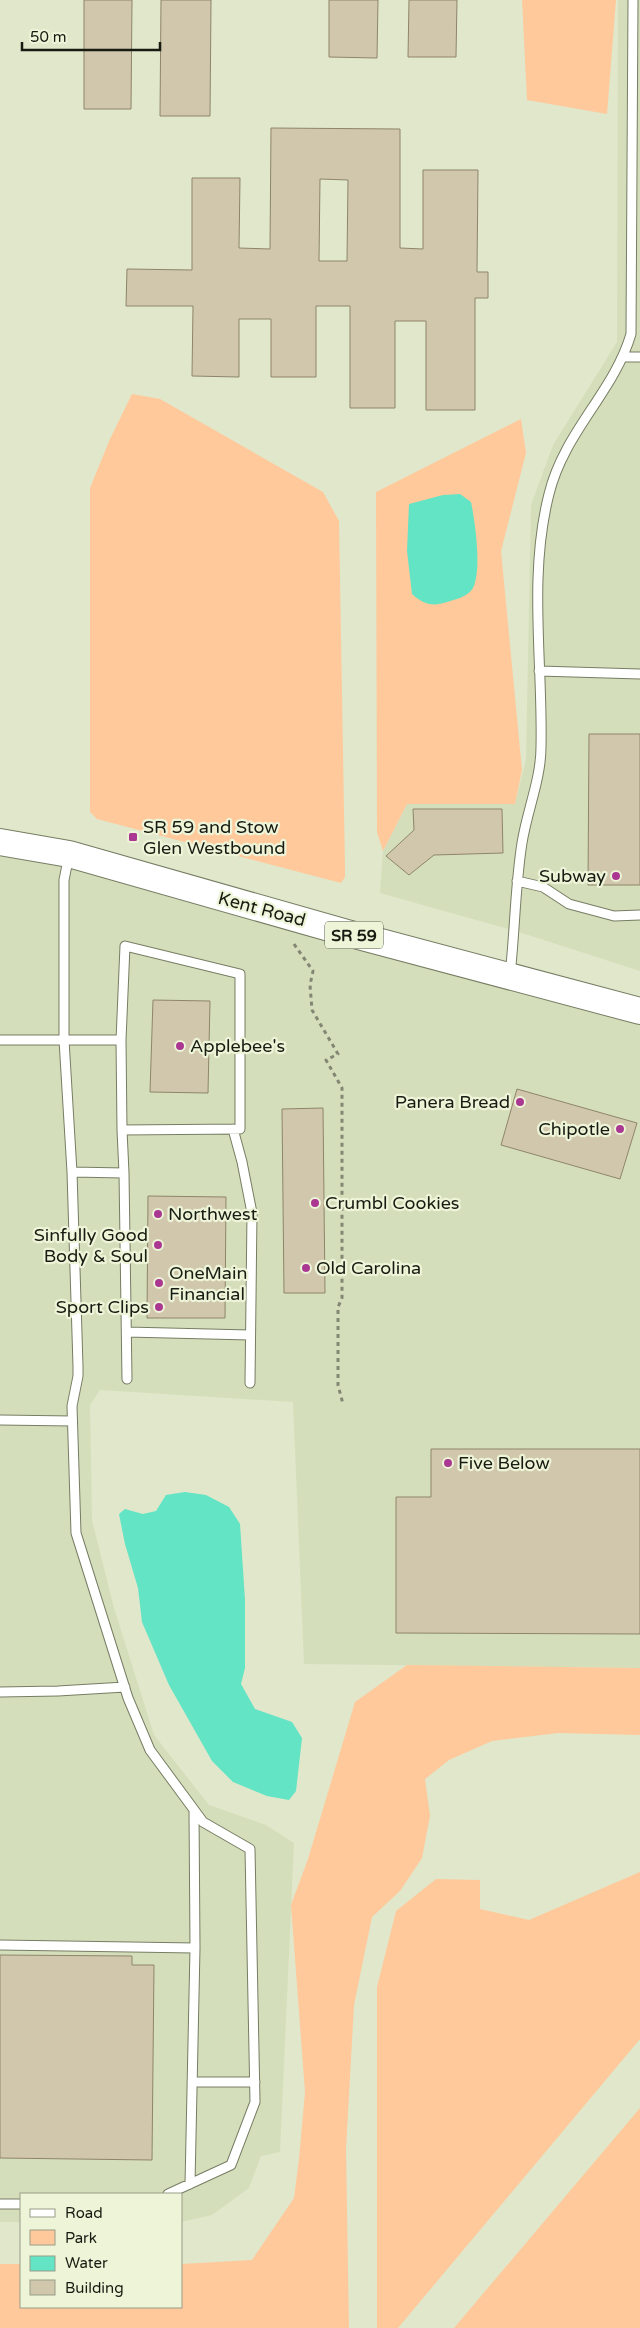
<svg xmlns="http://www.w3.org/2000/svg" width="640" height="2328" viewBox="0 0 640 2328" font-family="'Varela Round',sans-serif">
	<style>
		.built { fill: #d5debb }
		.green { fill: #ffc99b }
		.water { fill: #62e4c5 }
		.building { fill: #d1c7ac; stroke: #8e856b; fill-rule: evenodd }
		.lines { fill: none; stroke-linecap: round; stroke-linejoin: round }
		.lane-casing { stroke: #767d63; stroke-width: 11 }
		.primary-casing { stroke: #767d63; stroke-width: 28 }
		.path { stroke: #828774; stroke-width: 3; stroke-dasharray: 4 4; stroke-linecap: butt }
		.lane { stroke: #fff; stroke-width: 9 }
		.primary { stroke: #fff; stroke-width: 26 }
		.poi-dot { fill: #aa3792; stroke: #edf4d8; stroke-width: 2 }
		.labels { text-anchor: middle; stroke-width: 4.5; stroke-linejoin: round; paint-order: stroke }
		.shield { fill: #edf4d8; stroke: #585c4d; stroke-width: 1 }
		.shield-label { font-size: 16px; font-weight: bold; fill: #181b11 }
		.poi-label { font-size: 18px; fill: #181b11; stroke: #edf4d8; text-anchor: start }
		.street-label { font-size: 18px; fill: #181b11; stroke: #edf4d8 }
	</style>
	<rect width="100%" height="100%" fill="#e0e7cb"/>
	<path class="built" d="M618,0H640V971L522,933L380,893L383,851L407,804L515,803L526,760L531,505L553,445L617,342Z
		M0,852L132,880L640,1015V1668L304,1664L293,1402L100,1390L90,1405L92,1520L114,1608L154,1735L209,1805L266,1825L294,1843L280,2152L261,2156L249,2188L212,2215L181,2222V2194H21V2222H0Z"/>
	<path class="green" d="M522,0H616L607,114L527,100Z
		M132,394L160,399L323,492L339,521L345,868V877L341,883L97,819L90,812V488L110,439Z
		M521,419L526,453L501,551L522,770L515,804H407L383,851L377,832L376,492Z
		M407,1665L640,1668V1735L558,1733L492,1741L449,1760L425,1779L430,1816L422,1858L400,1891L372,1917L354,2005L346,2149L349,2328H0V2264H21V2307H181V2264L252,2260L294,2198L299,2159L305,2092L291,1905L308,1859L355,1702Z
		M640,1872V2039L398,2328H377V1987L396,1911L436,1879L480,1880V1909L529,1920Z
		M640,2108V2328H454Z"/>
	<path class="water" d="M460,494L471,502C475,521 482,570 473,588C468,597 456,599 447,602C432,607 423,604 412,594L407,551L409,504L443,495Z
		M185,1492L206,1495L229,1507L240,1524L245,1600V1668L241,1684L255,1709L292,1722L302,1738L296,1791L289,1800L267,1796L233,1782L212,1761L169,1685L142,1622L138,1588L125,1544L119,1514L125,1509L143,1514L156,1511L166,1495Z"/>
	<path class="building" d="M84,0H132L131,109H84Z
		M161,0H211L210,116H160Z
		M329,0H378L377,58L329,57Z
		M409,0H457L456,57H408Z
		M271,128L400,129V248L423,249V170H478L477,272H488V298H475V410H426V321H395V408H350V306H316V377H271V319H239V377L192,376L193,306H126L127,269L192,270V178H240L239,248L270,249ZM320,179L348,180L347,261H319Z
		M589,734H640V885H588Z
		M413,809H502L503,853L434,855L409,875L386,856L414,830Z
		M153,1000L210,1001L208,1093L150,1092Z
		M517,1089L637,1123L620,1179L501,1145Z
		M323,1108L325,1293H284L282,1109Z
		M148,1196L226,1197L225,1318H147Z
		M431,1449H640V1634L396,1633V1497H431Z
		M0,1955L132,1956V1965H154L152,2160L0,2158Z"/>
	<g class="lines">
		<g class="lane-casing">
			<path id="lane" d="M624,357H640
				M539,671L640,674
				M69,855L64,880V1040L72,1172L78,1366V1376L72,1406L76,1533L128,1698L150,1750L203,1822L250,1849L255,2102L231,2165L168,2194
				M517,881L543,887L569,904L614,916L640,915
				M510,975C515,931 515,887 522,843C527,811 541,779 541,747C543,663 528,576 549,494C564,432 614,392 631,334L633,0
				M0,1040H121L122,1130L240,1129V974L125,946L121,1040
				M233,1129L242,1162L252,1213L250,1383
				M72,1172L124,1173L122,1130
				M124,1173L127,1379
				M127,1332L250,1335
				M0,1420L72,1421
				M0,1692L58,1691L125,1687
				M0,1945L195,1948L194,1811
				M192,2082H255
				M190,2184L195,1948
				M0,2204H21"/>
		</g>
		<g class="primary-casing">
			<path id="primary" d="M0,842L69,854L347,933L640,1011"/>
		</g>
		<path class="path" d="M294,944L313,971L310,985L312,1010L338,1054L326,1060L342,1088V1298L338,1307V1385L343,1404"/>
		<use href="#lane" class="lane"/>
		<use href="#primary" class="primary"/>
	</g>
	<g class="poi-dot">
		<rect x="128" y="832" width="10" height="10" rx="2.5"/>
		<circle cx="616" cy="876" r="5"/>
		<circle cx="180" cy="1046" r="5"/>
		<circle cx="520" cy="1102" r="5"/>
		<circle cx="620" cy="1129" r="5"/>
		<circle cx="315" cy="1203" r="5"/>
		<circle cx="158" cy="1214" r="5"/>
		<circle cx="158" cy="1245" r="5"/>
		<circle cx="306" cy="1268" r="5"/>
		<circle cx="159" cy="1283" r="5"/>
		<circle cx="159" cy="1307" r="5"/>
		<circle cx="448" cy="1463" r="5"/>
	</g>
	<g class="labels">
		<rect class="shield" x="325" y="921.5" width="58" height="27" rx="4"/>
		<g class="shield-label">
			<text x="354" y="941">SR 59</text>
		</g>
		<g class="poi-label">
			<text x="143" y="833">SR 59 and Stow<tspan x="143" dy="21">Glen Westbound</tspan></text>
			<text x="606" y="882" text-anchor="end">Subway</text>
			<text x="190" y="1052">Applebee's</text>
			<text x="510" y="1108" text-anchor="end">Panera Bread</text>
			<text x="610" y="1135" text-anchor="end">Chipotle</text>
			<text x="325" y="1209">Crumbl Cookies</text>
			<text x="168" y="1220">Northwest</text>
			<text x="148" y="1241" text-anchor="end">Sinfully Good<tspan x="148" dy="21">Body &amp; Soul</tspan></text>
			<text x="316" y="1274">Old Carolina</text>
			<text x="169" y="1279">OneMain<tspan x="169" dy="21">Financial</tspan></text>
			<text x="149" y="1313" text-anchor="end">Sport Clips</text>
			<text x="458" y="1469">Five Below</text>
		</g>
		<g class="street-label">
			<text transform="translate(262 909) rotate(15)" y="6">Kent Road</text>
		</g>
	</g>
	<rect x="20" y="2193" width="162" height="115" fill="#edf4d8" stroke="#989d88"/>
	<rect x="30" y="2209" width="25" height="8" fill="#ffffff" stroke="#989d88"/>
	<text x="65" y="2218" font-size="15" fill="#181b11">Road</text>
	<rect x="30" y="2230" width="25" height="15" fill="#ffc99b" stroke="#989d88"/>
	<text x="65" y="2243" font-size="15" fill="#181b11">Park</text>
	<rect x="30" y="2256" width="25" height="15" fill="#62e4c5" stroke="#989d88"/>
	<text x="65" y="2268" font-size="15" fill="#181b11">Water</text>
	<rect x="30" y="2280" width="25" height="15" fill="#d1c7ac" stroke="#989d88"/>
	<text x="65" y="2293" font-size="15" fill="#181b11">Building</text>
	<path d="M22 42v8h138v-8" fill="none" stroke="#181b11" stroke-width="2.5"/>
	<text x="30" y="42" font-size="15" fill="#181b11" stroke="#edf4d8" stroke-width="4" paint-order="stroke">50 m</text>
</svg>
